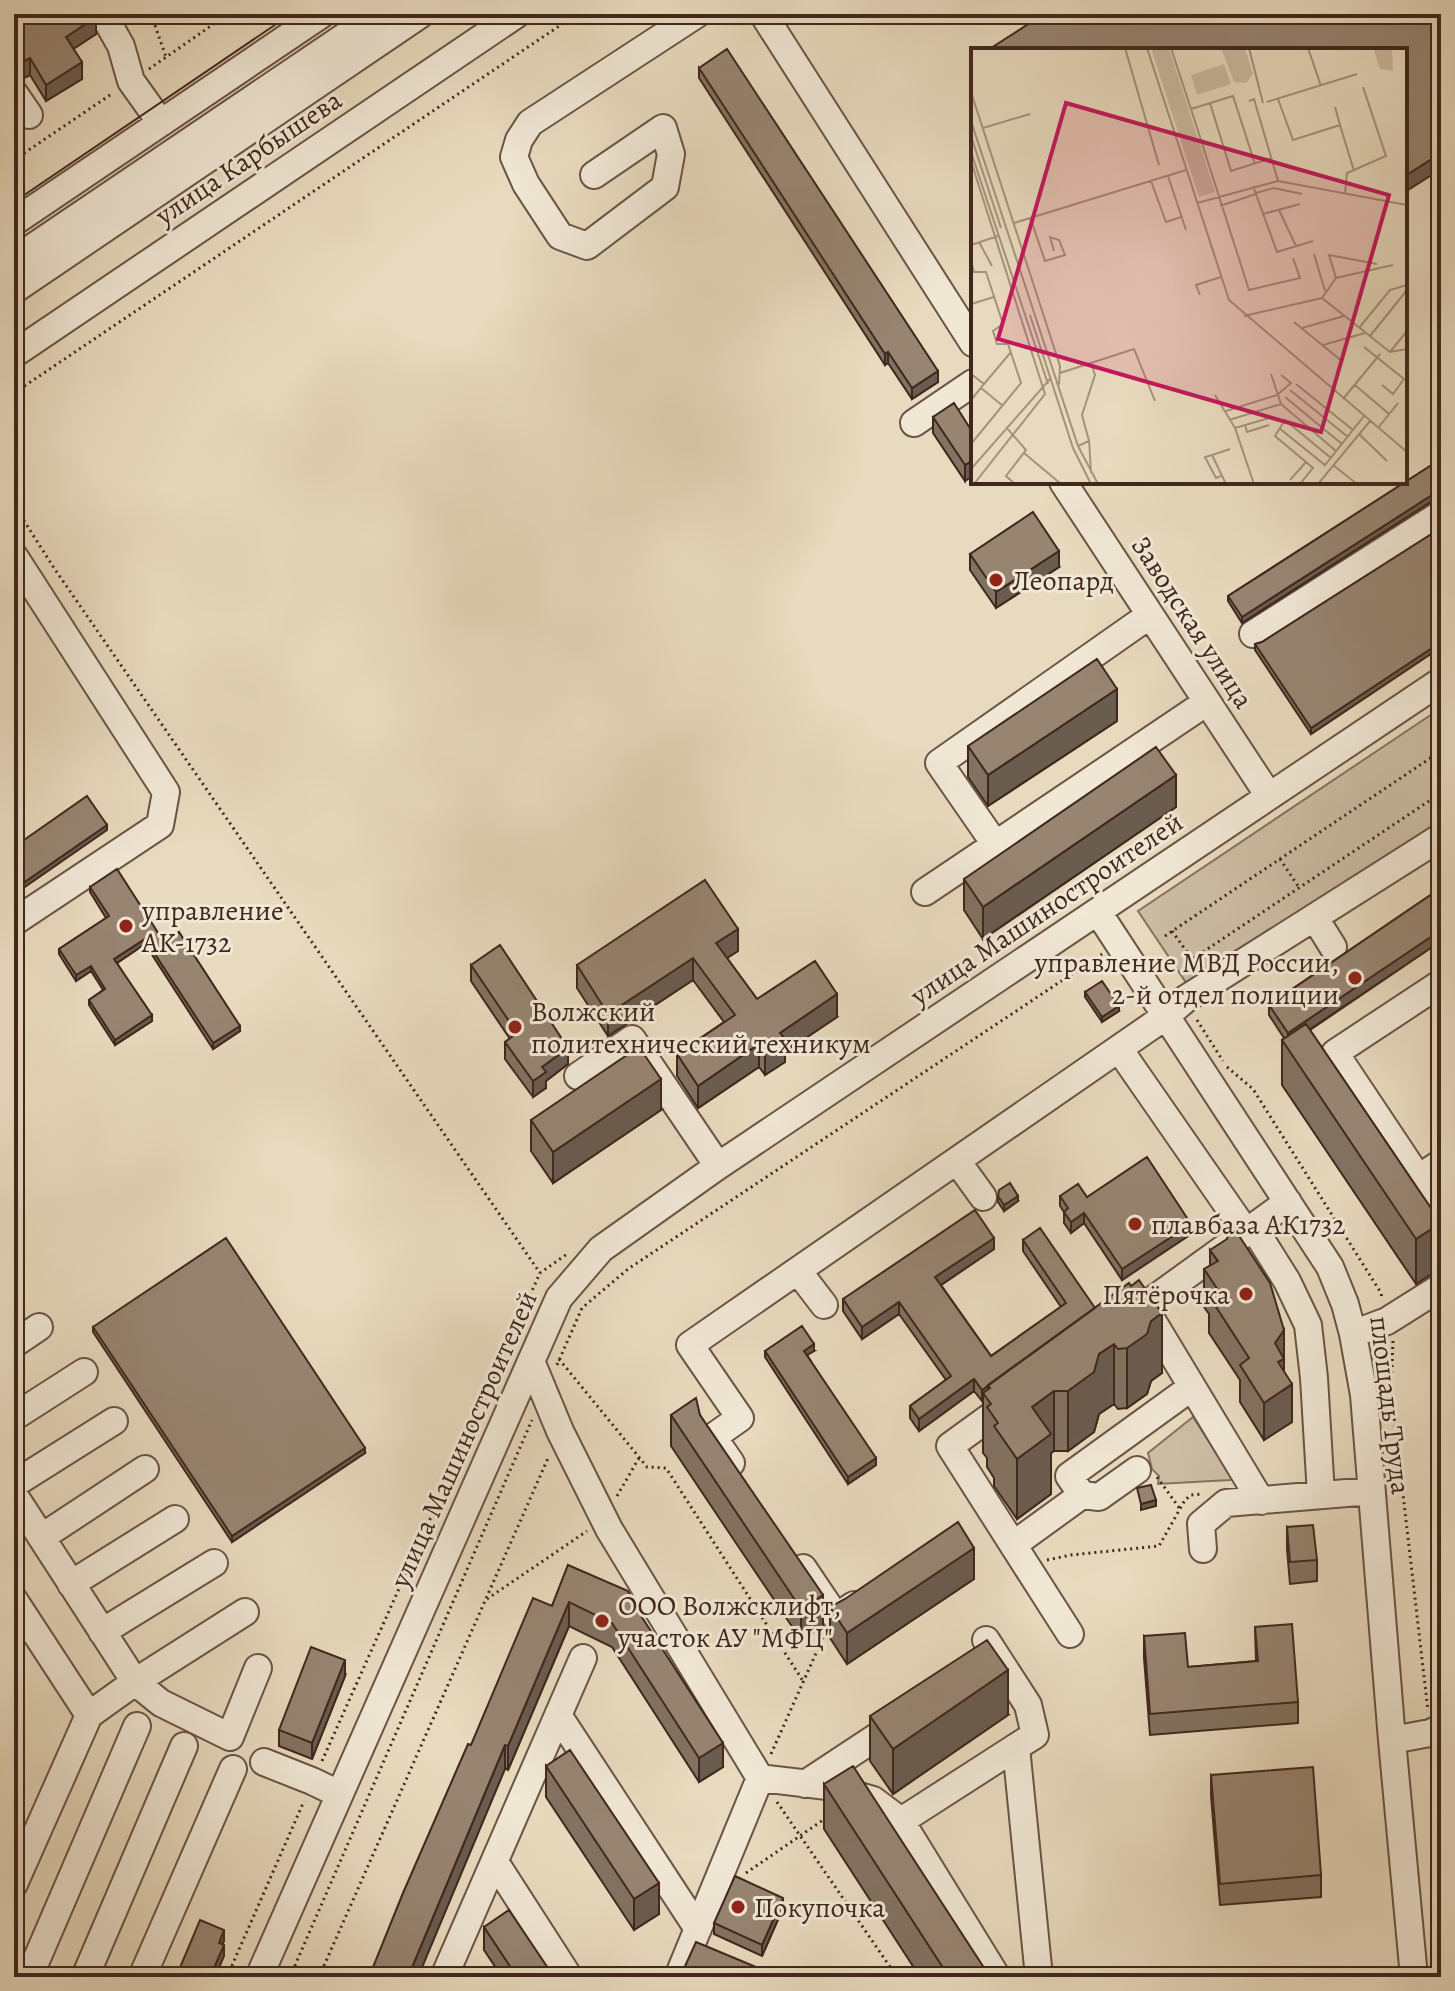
<svg xmlns="http://www.w3.org/2000/svg" width="1455" height="1991" viewBox="0 0 1455 1991" font-family="Alegreya,serif">
	<style>
		.green { fill: #cbbca3; stroke: #867260; stroke-width: 2 }
		.lines { fill: none; stroke-linecap: round; stroke-linejoin: round }
		.minor-casing { stroke: #6a5445; stroke-width: 30 }
		.path { stroke: #40271d; stroke-width: 3; stroke-dasharray: 2 4; stroke-linecap: butt }
		.minor { stroke: #f0e7d5; stroke-width: 26 }
		.tram { stroke: #40271d; stroke-width: 2 }
		.wall { fill: #827261; stroke: #40271d; stroke-width: 2 }
		.shaded-wall { fill: #6a5c4f; stroke: #40271d; stroke-width: 2 }
		.building { fill: #978471; stroke: #40271d; stroke-width: 2 }
		.poi-dot { fill: #8f2418; stroke: #f0e7d5; stroke-width: 3 }
		.labels { text-anchor: middle; stroke-width: 6; stroke-linejoin: round; paint-order: stroke }
		.street-label { font-size: 28px; fill: #40271d; stroke: #f0e7d5 }
		.poi-label { font-size: 28px; fill: #40271d; stroke: #f0e7d5; text-anchor: start }
		.inset-road { fill: none; stroke: #a5927e; stroke-width: 2 }
		.view { fill: #c2185b; fill-opacity: 0.15; stroke: #c2185b; stroke-width: 4 }
		.inset-edge { fill: none; stroke: #40271d; stroke-width: 4 }
	</style>
	<rect width="100%" height="100%" fill="#e8dabe"/>
	<filter id="stains"><feTurbulence type="fractalNoise" baseFrequency=".0025" numOctaves="4"/><feColorMatrix values="0 0 0 0 .2 0 0 0 0 .09 0 0 0 0 .02 0 0 0 .5 -.17"/></filter>
	<radialGradient id="worn" r=".72"><stop offset=".6" stop-color="#630" stop-opacity="0"/><stop offset="1" stop-color="#630" stop-opacity=".3"/></radialGradient>
	<path class="green" d="M1441,708V826L1193,993L1138,911Z
		M1193,1417L1232,1477L1230,1480L1158,1484L1159,1476L1152,1469L1148,1453Z"/>
	<g class="lines">
		<g class="minor-casing">
			<path id="minor" d="M103,14L121,46L131,81L161,123
				M763,14L973,343
				M14,93L29,115
				M594,175L663,128L671,154L665,187L587,246L560,236L526,184L514,157L519,140L530,123L697,14
				M14,222L322,14
				M14,260L378,14
				M14,290L421,14
				M14,354L517,14
				M914,423L973,383
				M1063,482L1269,796
				M14,556L166,792L160,825L14,922
				M1253,634L1441,514
				M995,844L939,763L1150,615
				M925,892L1207,702
				M1098,912L1330,1267L1345,1304L1353,1334L1364,1395L1392,1740L1414,1977
				M1315,918L1333,947
				M1441,983L1335,1053L1441,1212
				M1119,1049L1246,1232
				M578,1076L632,1039L718,1166
				M957,1161L983,1197
				M1419,1178L1441,1163
				M1253,1227L1287,1281L1308,1325L1314,1378L1321,1495
				M798,1271L824,1305
				M1144,1307L1261,1501
				M1125,1320L1288,1202
				M1353,1334L1387,1321L1441,1287
				M14,1344L39,1327
				M531,1361L560,1431L609,1529L760,1778
				M1012,1401L950,1446L1070,1634
				M14,1417L84,1372
				M731,1463L713,1437L740,1418L690,1345L1166,1016L1187,998L1441,837
				M14,1484L114,1421
				M14,1495L135,1682L161,1703L230,1737L258,1668
				M1082,1495L1099,1497L1137,1470
				M42,1537L145,1469
				M1013,1545L1082,1495L1069,1476L1192,1387
				M1203,1549L1201,1524L1226,1503L1371,1491
				M803,1568L836,1617L854,1605
				M71,1584L175,1519
				M14,1600L89,1715
				M102,1632L214,1563
				M986,1640L1028,1705L1035,1735L1016,1747
				M558,1715L698,1929
				M1392,1740L1430,1733L1441,1728
				M264,1762L312,1781L339,1794
				M760,1778L827,1786L859,1796L873,1800L901,1821L997,1977
				M805,1784L899,1722
				M901,1821L1016,1747L1039,1977
				M495,1862L569,1977
				M14,1884L89,1715L135,1682L245,1612
				M29,1977L137,1726
				M85,1977L184,1746
				M142,1977L233,1769
				M259,1977L559,1298L601,1249L718,1166L1441,681
				M444,1977L583,1658
				M678,1977L760,1778"/>
		</g>
		<path class="path" d="M151,14L166,57
			M149,69L228,14
			M14,160L113,93
			M14,390L17,391L577,14
			M14,505L54,568L540,1273
			M1435,755L1441,764
			M1280,859L1298,886
			M1172,931L1192,959L1190,972
			M1165,936L1441,751
			M1188,962L1441,793
			M1057,966L1077,970
			M1197,1020L1223,1061
			M1227,1067L1253,1089L1381,1293L1382,1299
			M1393,1341L1391,1390L1428,1711
			M559,1359L647,1467L666,1468L803,1681
			M557,1365L582,1308L628,1269L1102,954
			M1157,1477L1180,1509
			M617,1496L639,1458
			M1047,1560L1071,1555L1159,1546L1185,1500L1191,1495L1202,1494
			M487,1599L587,1531
			M771,1754L825,1633
			M1432,1754L1441,1834
			M322,1761L540,1273L567,1254
			M777,1802L897,1977
			M746,1873L826,1818
			M227,1977L304,1801
			M290,1977L532,1420
			M319,1977L549,1456"/>
		<use href="#minor" class="minor"/>
		<path class="tram" d="M14,202L291,14"/>
	</g>
	<path class="wall" d="M14,14H94L96,34L73,49L82,79L46,101L30,75L24,78L14,62Z
		M699,68L938,382L912,399L888,363L885,365L699,78Z
		M933,417L973,433L965,481L933,433Z
		M1441,459V498L1432,501L1242,623L1228,601V596Z
		M1441,528V647L1311,734L1255,650V644L1262,642Z
		M970,554L1059,567L996,608L970,570Z
		M1117,721L988,806L968,777V746Z
		M1176,807L983,939L964,910V879Z
		M90,887L164,942L240,1031L213,1049L145,944L117,963L152,1021L115,1045L89,1005V1000L103,990L91,971L76,981L59,954V949L106,918L90,892Z
		M1441,888V941L1310,1030L1441,1223V1272L1433,1273L1416,1284L1282,1085V1040L1284,1038L1269,1015V1005Z
		M738,951L727,958L757,999L837,1017L785,1052V1062L765,1075L759,1067L698,1108L677,1076V1054L724,1022L693,980L608,1036L577,988V965Z
		M471,965L568,1064L546,1081V1088L533,1097L505,1059V1042L510,1039L471,981Z
		M1085,992L1119,1011L1102,1022L1085,997Z
		M661,1110L553,1183L531,1151V1120Z
		M998,1196L1018,1201L1004,1211L998,1202Z
		M1060,1196L1087,1197L1191,1234L1122,1280L1084,1223L1071,1233L1064,1223V1212L1060,1206Z
		M1023,1240L1162,1373L1151,1381L1147,1394L1127,1408L1118,1409L1114,1404L1099,1414L1094,1432L1068,1451H1054L1051,1453V1494L1017,1519L994,1486V1478L987,1467V1458L983,1453V1401H982L974,1391L919,1431L910,1418V1406L946,1380L899,1314L862,1339L843,1311V1299L994,1249L941,1285L991,1356L1061,1307L1023,1251Z
		M1210,1250L1284,1358V1371L1292,1422L1264,1440L1240,1402V1380L1209,1333V1314L1204,1307V1269L1210,1266Z
		M93,1327L365,1453L232,1542L93,1332Z
		M765,1351H814L807,1355L876,1465L848,1484L765,1357Z
		M671,1415H700L823,1626L801,1640L671,1446Z
		M1287,1527L1317,1560V1581L1290,1584L1287,1549Z
		M568,1565L636,1608L723,1767L699,1782L612,1647L569,1626L508,1770L471,1745L552,1606Z
		M974,1579L847,1664L830,1638V1607Z
		M1255,1627L1298,1702V1723L1150,1735L1144,1658V1636L1188,1667L1256,1661Z
		M345,1676L312,1759L279,1746V1730Z
		M1008,1715L893,1794L870,1761V1716Z
		M546,1766L659,1914L634,1930L546,1797Z
		M1211,1775L1321,1875V1897L1220,1905L1211,1796Z
		M824,1784L990,1977H920L824,1829Z
		M783,1908L762,1956L714,1934V1923Z
		M484,1927L554,1977H502L484,1950Z"/>
	<path class="shaded-wall" d="M96,17V34L66,54V37Z
		M30,58V75L24,78V61Z
		M82,62V79L46,101V85Z
		M1441,153V169L1405,192V176Z
		M888,352V363L885,365V354Z
		M938,371V382L912,399V388Z
		M973,460V476L965,481V465Z
		M1440,493V498L1432,501L1242,623V617L1432,495Z
		M1059,551V567L996,608V592Z
		M1441,642V647L1311,734V728Z
		M1117,689V721L988,806V775Z
		M1176,775V807L983,939V907Z
		M107,825V830L16,893V888Z
		M738,929V951L716,965V943Z
		M1441,930V941L1288,1044V1033Z
		M145,939V944L114,965V959Z
		M693,958V980L608,1036V1014Z
		M91,966V971L76,981V975Z
		M837,994V1017L785,1052V1062L765,1075V1053L780,1033Z
		M1119,1006V1011L1102,1022V1017Z
		M152,1015V1021L115,1045V1040Z
		M240,1026V1031L213,1049V1043Z
		M759,1044V1067L698,1108V1086Z
		M568,1048V1064L546,1081V1088L533,1097V1081L542,1067Z
		M661,1079V1110L553,1183V1152Z
		M1018,1196V1201L1004,1211V1205Z
		M1084,1213V1223L1071,1233V1222Z
		M1191,1224V1234L1122,1280V1269Z
		M1433,1228V1273L1416,1284V1239Z
		M994,1238V1249L935,1289V1277Z
		M899,1302V1314L862,1339V1327Z
		M1162,1313V1373L1151,1381L1147,1394L1127,1408V1348L1151,1321Z
		M1284,1330V1390L1292,1384V1422L1264,1440V1403L1275,1343Z
		M814,1344V1351L804,1357V1351Z
		M1114,1344V1404L1099,1414L1094,1432L1068,1451V1391L1099,1354Z
		M974,1379V1391L919,1431V1419Z
		M988,1386V1397L983,1393V1401H982V1390Z
		M1054,1391V1451L1051,1453V1494L1017,1519V1459L1032,1407Z
		M365,1448V1453L232,1542V1536Z
		M876,1458V1465L848,1484V1477Z
		M1156,1500V1506L1141,1510V1504Z
		M974,1548V1579L847,1664V1633Z
		M823,1595V1626L801,1640V1609Z
		M569,1602V1626L508,1770V1746Z
		M345,1660V1676L312,1759V1743Z
		M1008,1670V1715L893,1794V1749Z
		M723,1743V1767L699,1782V1758Z
		M505,1745V1769L418,1977H408Z
		M659,1883V1914L634,1930V1899Z
		M783,1898V1908L762,1956V1945Z
		M224,1930V1941L219,1953V1943Z
		M224,1945V1956L215,1977H210Z"/>
	<path class="building" d="M18,14H94L96,17L66,37L82,62L46,85L30,58L24,61L14,45V17Z
		M1044,14H1413L1417,20L1427,14H1441V153L1405,176V50H988Z
		M727,49L938,371L912,388L888,352L885,354L699,68Z
		M954,403L973,433V460L965,465L933,417Z
		M1441,459V493L1432,495L1242,617L1228,596Z
		M1033,512L1059,551L996,592L970,554Z
		M1441,528V642L1311,728L1255,644L1262,642Z
		M1097,659L1117,689L988,775L968,746Z
		M1156,747L1176,775L983,907L964,879Z
		M87,796L107,825L16,888L14,885V847Z
		M117,869L164,942L179,932L240,1026L213,1043L145,939L114,959L152,1015L115,1040L89,1000L105,989L91,966L76,975L59,949L109,916L90,887Z
		M705,880L738,929L716,943L757,999L815,961L837,994L780,1033L785,1039L765,1053L759,1044L698,1086L677,1054L735,1015L693,958L608,1014L577,965Z
		M1441,888V930L1288,1033L1269,1005Z
		M500,945L568,1048L542,1067L546,1072L533,1081L505,1042L517,1033L471,965Z
		M1102,981L1119,1006L1102,1017L1085,992Z
		M1306,1024L1441,1223V1227L1433,1228L1416,1239L1282,1040Z
		M639,1047L661,1079L553,1152L531,1120Z
		M1147,1157L1191,1224L1122,1269L1084,1213L1071,1222L1064,1212L1068,1208L1060,1196L1078,1184L1087,1197Z
		M1010,1183L1018,1196L1004,1205L998,1196L999,1190Z
		M975,1210L994,1238L935,1277L991,1356L1066,1303L1023,1240L1040,1228L1095,1308L982,1390L974,1379L919,1419L910,1406L951,1376L899,1302L862,1327L843,1299Z
		M1232,1225L1270,1283L1284,1330L1275,1343L1284,1359L1278,1362L1292,1384L1264,1403L1240,1365L1249,1358L1209,1296L1218,1290L1204,1269L1218,1261L1210,1250L1227,1239L1229,1227Z
		M226,1238L365,1448L232,1536L93,1327Z
		M1139,1280L1162,1313L1151,1321L1147,1334L1127,1348L1118,1349L1114,1344L1099,1354L1094,1372L1068,1391H1054L1032,1407L1051,1434L1017,1459L994,1426L998,1423L987,1407L991,1404L983,1393L990,1388L988,1385L1129,1283L1131,1286Z
		M802,1326L814,1344L804,1351L876,1458L848,1477L765,1351Z
		M696,1398L700,1415L823,1595L801,1609L671,1415Z
		M1151,1485L1156,1500L1141,1504L1137,1488Z
		M958,1522L974,1548L847,1633L830,1607L845,1599Z
		M1313,1525L1317,1560L1290,1562L1287,1527Z
		M568,1565L628,1591L636,1608L723,1743L699,1758L612,1623L569,1602L508,1746L505,1745L408,1977H369L403,1893L468,1744L471,1745L533,1598L552,1606Z
		M1292,1624L1298,1702L1150,1714L1144,1636L1185,1633L1188,1667L1258,1661L1255,1627Z
		M987,1640L1008,1670L893,1749L870,1716Z
		M311,1647L345,1660L312,1743L279,1730Z
		M570,1750L659,1883L634,1899L546,1766Z
		M853,1766L990,1977H949L824,1784Z
		M1313,1767L1321,1875L1220,1884L1211,1775Z
		M735,1876L783,1898L762,1945L714,1923Z
		M509,1910L554,1977H517L484,1927Z
		M200,1920L224,1930L219,1943L224,1945L210,1977H176Z
		M696,1942L780,1977H686L681,1975Z"/>
	<g class="poi-dot">
		<circle cx="996" cy="580" r="8"/>
		<circle cx="126" cy="926" r="8"/>
		<circle cx="1355" cy="978" r="8"/>
		<circle cx="515" cy="1027" r="8"/>
		<circle cx="1135" cy="1224" r="8"/>
		<circle cx="1246" cy="1294" r="8"/>
		<circle cx="602" cy="1621" r="8"/>
		<circle cx="738" cy="1907" r="8"/>
	</g>
	<g class="labels">
		<g class="street-label">
			<text transform="translate(248 157) rotate(-34)" y="10">улица Карбышева</text>
			<text transform="translate(1193 622) rotate(57)" y="10">Заводская улица</text>
			<text transform="translate(1046 908) rotate(-34)" y="10">улица Машиностроителей</text>
			<text transform="translate(1391 1405) rotate(83)" y="10">площадь Труда</text>
			<text transform="translate(463 1439) rotate(-66)" y="10">улица Машиностроителей</text>
		</g>
		<g class="poi-label">
			<text x="1012" y="590">Леопард</text>
			<text x="142" y="920">управление<tspan x="142" dy="32">AK-1732</tspan></text>
			<text x="1339" y="972" text-anchor="end">управление МВД России,<tspan x="1339" dy="32">2-й отдел полиции</tspan></text>
			<text x="531" y="1021">Волжский<tspan x="531" dy="32">политехнический техникум</tspan></text>
			<text x="1151" y="1234">плавбаза АК1732</text>
			<text x="1230" y="1304" text-anchor="end">Пятёрочка</text>
			<text x="618" y="1615">ООО Волжсклифт,<tspan x="618" dy="32">участок АУ "МФЦ"</tspan></text>
			<text x="754" y="1917">Покупочка</text>
		</g>
	</g>
	<g transform="translate(971 48)">
		<rect width="436" height="436" fill="#e8dabe"/>
		<path d="M180,0H198L244,144L228,149ZM250,0H274L282,26L275,35L263,34ZM402,0H421L422,23L409,21ZM253,16L260,36L226,47L220,27Z" fill="#cbbca3"/>
		<path class="inset-road" d="M154,0L188,117M176,0L258,252L436,404M200,0L220,61L262,48L284,116M278,0L292,55M337,0L350,38M0,44L89,318L88,337M307,51L322,92L369,77L364,59M278,53L283,51L307,133M296,54L386,26M239,55L260,123L301,110M220,61L278,242L329,230L322,210M0,73L107,398L127,436M369,77L383,123M12,80L59,66M0,88L30,180M0,104L77,336M0,113L74,346L3,436M197,128L215,182M180,133L195,174L210,169M282,138L306,204L342,193M285,145L303,140L331,146M374,146L376,125L415,108L392,39M226,155L307,133L436,157M249,158L285,146M308,162L325,198M292,166L329,156M59,169L74,213L94,207L88,192L79,189L83,203M43,175L215,122M8,194L21,218M0,197L27,188M343,206L354,243M0,213L3,224H15L32,276L22,283L26,296H37L50,335L0,396M365,230L358,207L406,216M229,247L225,237L250,229M351,250L419,304L436,301M351,250L365,230L422,217M0,256L23,249M59,267L102,400L120,436M273,268L351,250M323,274L372,314M331,280L373,268M388,280L419,242L436,237M399,288L436,242M352,297L394,285M393,299L433,331L422,346L411,337M419,304L436,283M89,325L163,301L184,353M0,326L13,336L0,352M300,326L310,356L365,403M13,336L40,304M325,336L382,382M384,337L418,366M10,340L32,358M319,342L377,389M244,347L264,380L283,436M314,349L371,396M372,351L409,306M255,363L306,347L320,335L310,327M258,372L310,356M274,377L276,384L298,377M35,379L55,402L35,428L44,436M264,380L302,369M308,380L354,417L393,368M407,380L427,355M388,386L416,413M118,391L120,425M107,398L118,393L111,367L124,327L120,314M53,405L90,436M241,407L234,409L245,430L250,428M362,417L386,436M0,421L79,331M319,432L335,414M255,436L241,407L259,401M329,436L342,420L304,388L314,372L360,410M347,436L399,373"/>
		<path class="view" d="M95,55L418,147L350,384L27,291Z"/>
		<rect width="436" height="436" class="inset-edge"/>
	</g>
	<rect width="1455" height="1991" fill="none" stroke="#e8dabe" stroke-width="48"/>
	<rect x="16" y="16" width="1423" height="1959" fill="none" stroke="#40271d" stroke-width="4"/>
	<rect x="24" y="24" width="1407" height="1943" fill="none" stroke="#40271d" stroke-width="2"/>
	<rect width="100%" height="100%" filter="url(#stains)"/>
	<rect width="100%" height="100%" fill="url(#worn)"/>
</svg>
